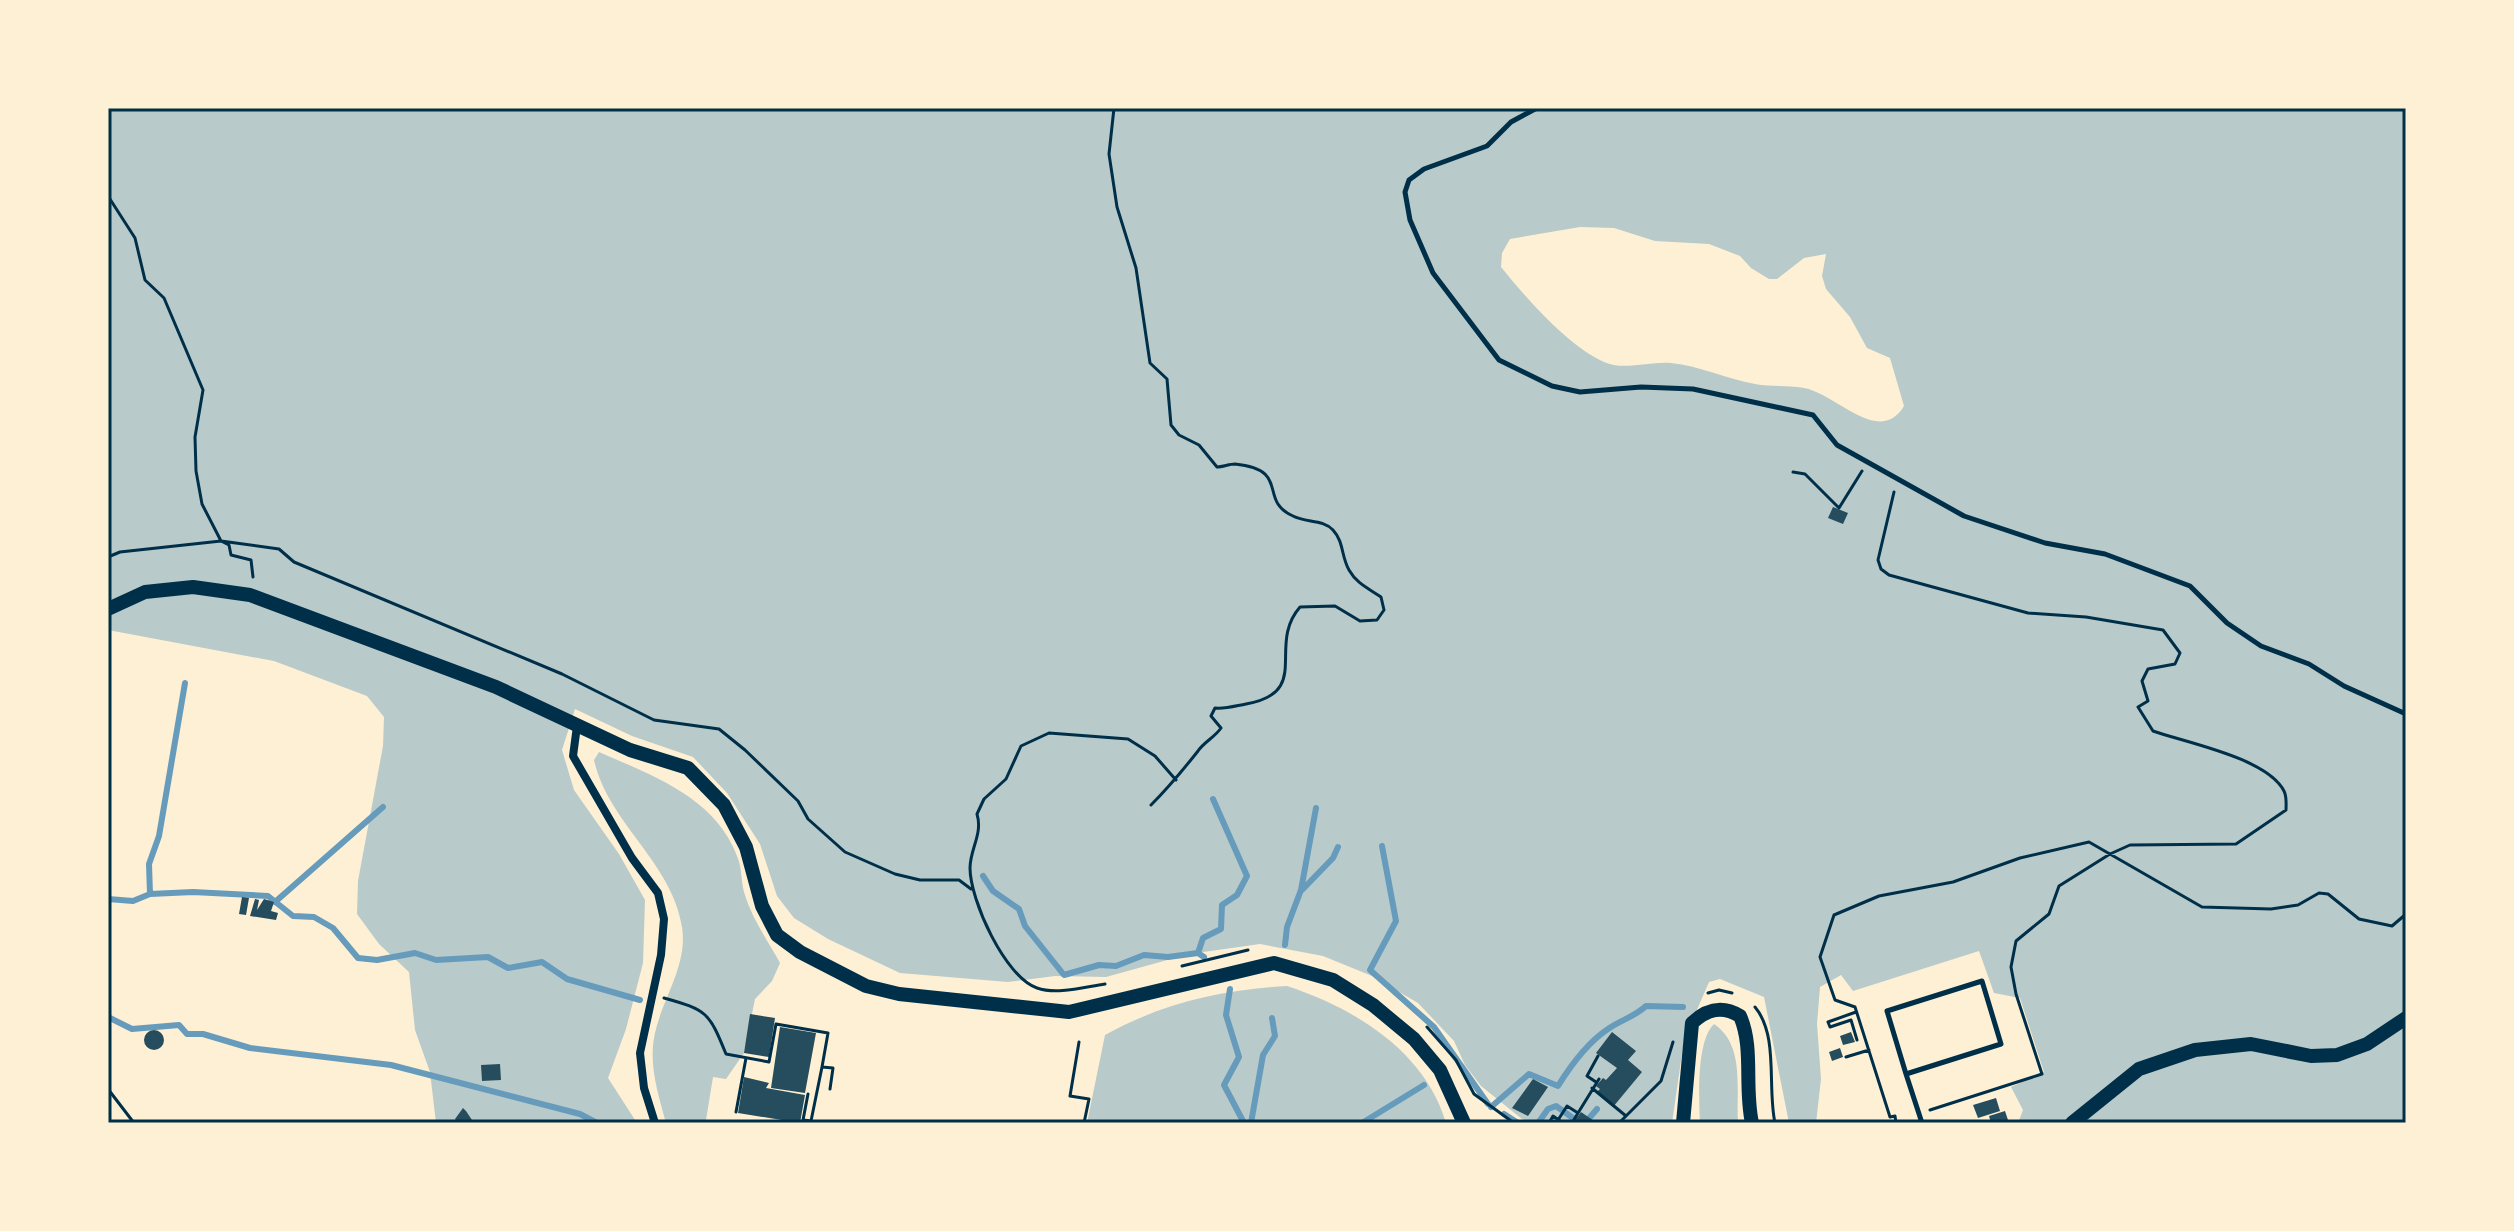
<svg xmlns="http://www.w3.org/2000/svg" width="2514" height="1231" viewBox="0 0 2514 1231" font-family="Arial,sans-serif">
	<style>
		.green { fill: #b9caca; fill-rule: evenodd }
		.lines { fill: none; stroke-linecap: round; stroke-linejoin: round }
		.stream { stroke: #669bbc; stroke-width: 6 }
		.building { fill: #264d5e }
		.path { stroke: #003049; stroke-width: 3 }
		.service { stroke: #003049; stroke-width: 5 }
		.minor { stroke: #003049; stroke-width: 8 }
		.tertiary { stroke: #003049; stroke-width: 14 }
		.neatline { fill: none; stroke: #003049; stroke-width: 3 }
	</style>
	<rect width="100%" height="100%" fill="#fdf0d5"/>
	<path class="green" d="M108,108H2406V1123H2018L2023,1110L2011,1087L2044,1072L2020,998L1994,993L1979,951L1853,991L1841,975L1820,987L1817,1024L1821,1079L1816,1123H1789L1764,997L1720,979L1709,982L1684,1040L1672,1123H1532L1522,1119L1481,1086L1465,1065L1454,1041L1418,1003L1372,976L1323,956L1260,944L1189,954L1106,977L1055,976L1008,982L900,973L828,939L794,918L777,896L760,844L727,793L693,757L632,736L575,709L562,750L574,790L619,854L645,900L643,963L626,1029L608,1078L637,1123H436L430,1072L415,1030L409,972L379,944L357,914L358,881L383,746L384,717L367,696L274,661L108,630ZM1580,227L1614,228L1655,241L1709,244L1740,256L1751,268L1769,279H1777L1804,258L1826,254L1822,276L1826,289L1850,317L1867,348L1890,358L1904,406C1879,447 1837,394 1804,388C1788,385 1771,387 1755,384C1727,379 1700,366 1671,363C1651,361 1623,371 1604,362C1568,346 1526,298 1501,267L1502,253L1510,239Z
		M599,752C651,775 715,797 737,856C742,867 741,881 744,892C752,919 767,939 780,963L772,981L755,999L744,1053L726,1079L713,1077L706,1120L718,1123H666C658,1093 648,1064 655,1033C663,997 688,965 682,927C672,862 608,823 594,760Z
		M1287,986C1354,1008 1425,1051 1446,1123H1087L1105,1035C1163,1003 1221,990 1287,986Z
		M1714,1024C1745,1045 1736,1088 1738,1123H1700C1699,1099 1696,1041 1714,1024Z"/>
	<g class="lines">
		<path class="stream" d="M1382,846L1396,921L1370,970L1434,1027L1488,1104
			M983,876L993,891L1019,909L1025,926L1064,975L1099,965L1116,966L1144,955L1168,957L1198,953L1204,957
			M1302,890L1333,858L1338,847
			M150,894L149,864L159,836L185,683
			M108,899L133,901L150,894L193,892L268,896L293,916L314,917L333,928L358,958L377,960L415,953L436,960L488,957L508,968L542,962L567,979L640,1000
			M275,902L383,807
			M1285,945L1287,927L1301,890L1316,808
			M1198,953L1203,938L1221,929L1222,905L1237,895L1247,876L1213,799
			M1230,989L1226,1015L1239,1057L1224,1085L1244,1123
			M108,1017L132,1029L179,1025L187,1034H203L250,1048L391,1065L580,1114L597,1123
			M1491,1107L1529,1074L1558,1086C1571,1065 1587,1043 1608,1029C1621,1020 1634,1017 1646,1006L1683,1007
			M1504,1114L1518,1123
			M1251,1123L1263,1055L1275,1036L1272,1018
			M1362,1123L1424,1085
			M1538,1123L1548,1109L1556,1106L1580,1123
			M1585,1123L1597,1109"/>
	</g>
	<path class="building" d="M1833,507L1848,513L1843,524L1828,518Z
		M242,897L249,898L246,915L239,914Z
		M255,899L259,900L257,910L264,899L274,902L271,911L278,913L276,920L250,916Z
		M750,1014L775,1018L769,1057L744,1053Z
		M780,1027L816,1033L805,1093L771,1088Z
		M144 1040a10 10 0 1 1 20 0a10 10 0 1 1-20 0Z
		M1612,1032L1636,1051L1628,1060L1642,1072L1613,1107L1596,1093L1600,1089L1596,1086L1603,1078L1606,1080L1617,1068L1596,1053Z
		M1851,1032L1855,1042L1843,1045L1840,1036Z
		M1840,1048L1843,1057L1832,1061L1829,1052Z
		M500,1064L501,1080L482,1081L481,1065Z
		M744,1077L769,1083L766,1088L805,1095L800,1123L738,1113Z
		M1533,1079L1548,1087L1528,1116L1512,1108Z
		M1996,1098L2000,1111L1978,1118L1973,1105Z
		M463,1108L466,1111L474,1123H458L455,1119Z
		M2005,1111L2009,1123H1991L1989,1116Z
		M1581,1112L1597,1123H1573Z"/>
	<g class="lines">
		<path class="path" d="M1114,108L1109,154L1117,207L1136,268L1150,363L1167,379L1171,425L1179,435L1199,445L1217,467C1223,467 1229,464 1235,464C1292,470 1257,500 1293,516C1306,523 1323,519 1333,530C1344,542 1341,556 1349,570C1357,584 1368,588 1381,597L1384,610L1377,620L1360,621L1335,606L1300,607C1266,646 1313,692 1246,704C1235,706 1226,709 1215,708L1211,716L1221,728C1215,737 1204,742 1198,751C1183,770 1169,787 1151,805
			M108,196L135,238L145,280L164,298L203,390L195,437L196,471L202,504L221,541L229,545L231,555L251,560L253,577
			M1793,472L1805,474L1839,508L1862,471
			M1894,492L1878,560L1881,569L1889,575L2028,613L2086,617L2163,630L2180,653L2175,664L2148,669L2142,681L2148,701L2138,707L2153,731C2187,743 2267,758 2284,791C2287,797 2286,804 2286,810L2236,844L2130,845L2110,854L2059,886L2049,914L2016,941L2011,967L2016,994L2042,1074L1930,1110
			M108,557L120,552L221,541L279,549L294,562L562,674L654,720L719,729L745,750L798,801L808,819L845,852L895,874L920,880H959L971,889
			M1182,966L1248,950
			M1105,984C1084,987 1057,995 1037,988C1005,977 970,900 970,868C970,849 983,834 977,814L984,799L1006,779L1021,746L1049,733L1128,739L1155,756L1176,780
			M1708,993L1719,990L1732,993
			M664,998C707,1010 709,1012 726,1054L769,1062L776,1024L828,1033L822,1067
			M1755,1007C1779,1036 1767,1087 1775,1123
			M1856,1012L1828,1022L1830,1027L1851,1020L1857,1040
			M1427,1027L1456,1060L1474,1094L1514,1123
			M1079,1042L1070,1096L1089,1099L1084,1123
			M1846,1057L1869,1050
			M1596,1082L1587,1076L1598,1056
			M1592,1088L1626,1116
			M108,1089L134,1123
			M808,1094L803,1120L811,1121L822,1067L833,1068L830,1089
			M736,1112L746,1058
			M1558,1120L1567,1106L1578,1113L1599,1079
			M1549,1123L1553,1116L1563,1123
			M1572,1123L1578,1113
			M1619,1123L1661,1081L1673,1042
			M1896,1123L1895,1116L1890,1117L1855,1007L1835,1000L1820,957L1834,915L1879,896L1953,882L2020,858L2089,842L2202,907L2271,909L2298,905L2319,893L2328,894L2359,919L2392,926L2406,914"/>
		<path class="service" d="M1537,108L1511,122L1487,146L1424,169L1409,180L1405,192L1410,220L1433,273L1499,360L1552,386L1580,392L1641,387L1693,389L1813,415L1837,445L1964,516L2045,543L2105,554L2190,586L2227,623L2261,646L2309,664L2344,686L2406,714
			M1982,981L2001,1044L1906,1074L1887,1011Z
			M1906,1074L1922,1123"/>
		<path class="minor" d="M577,726L573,756L632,858L658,893L664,919L661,955L640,1053L644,1088L655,1123"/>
		<path class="tertiary" d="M108,609L145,592L193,587L250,595L496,687L630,750L688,768L724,805L746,847L762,906L777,935L800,952L866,986L899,994L1069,1012L1274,963L1333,980L1373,1005L1414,1039L1440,1070L1464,1123
			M1683,1123L1692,1023C1707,1009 1722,1005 1740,1016C1754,1048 1744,1086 1752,1123
			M2072,1123L2139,1069L2195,1050L2251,1044L2311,1056L2337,1055L2367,1044L2406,1018"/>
	</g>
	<rect width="2514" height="1231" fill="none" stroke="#fdf0d5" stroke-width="220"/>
	<rect x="110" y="110" width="2294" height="1011" class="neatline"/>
</svg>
